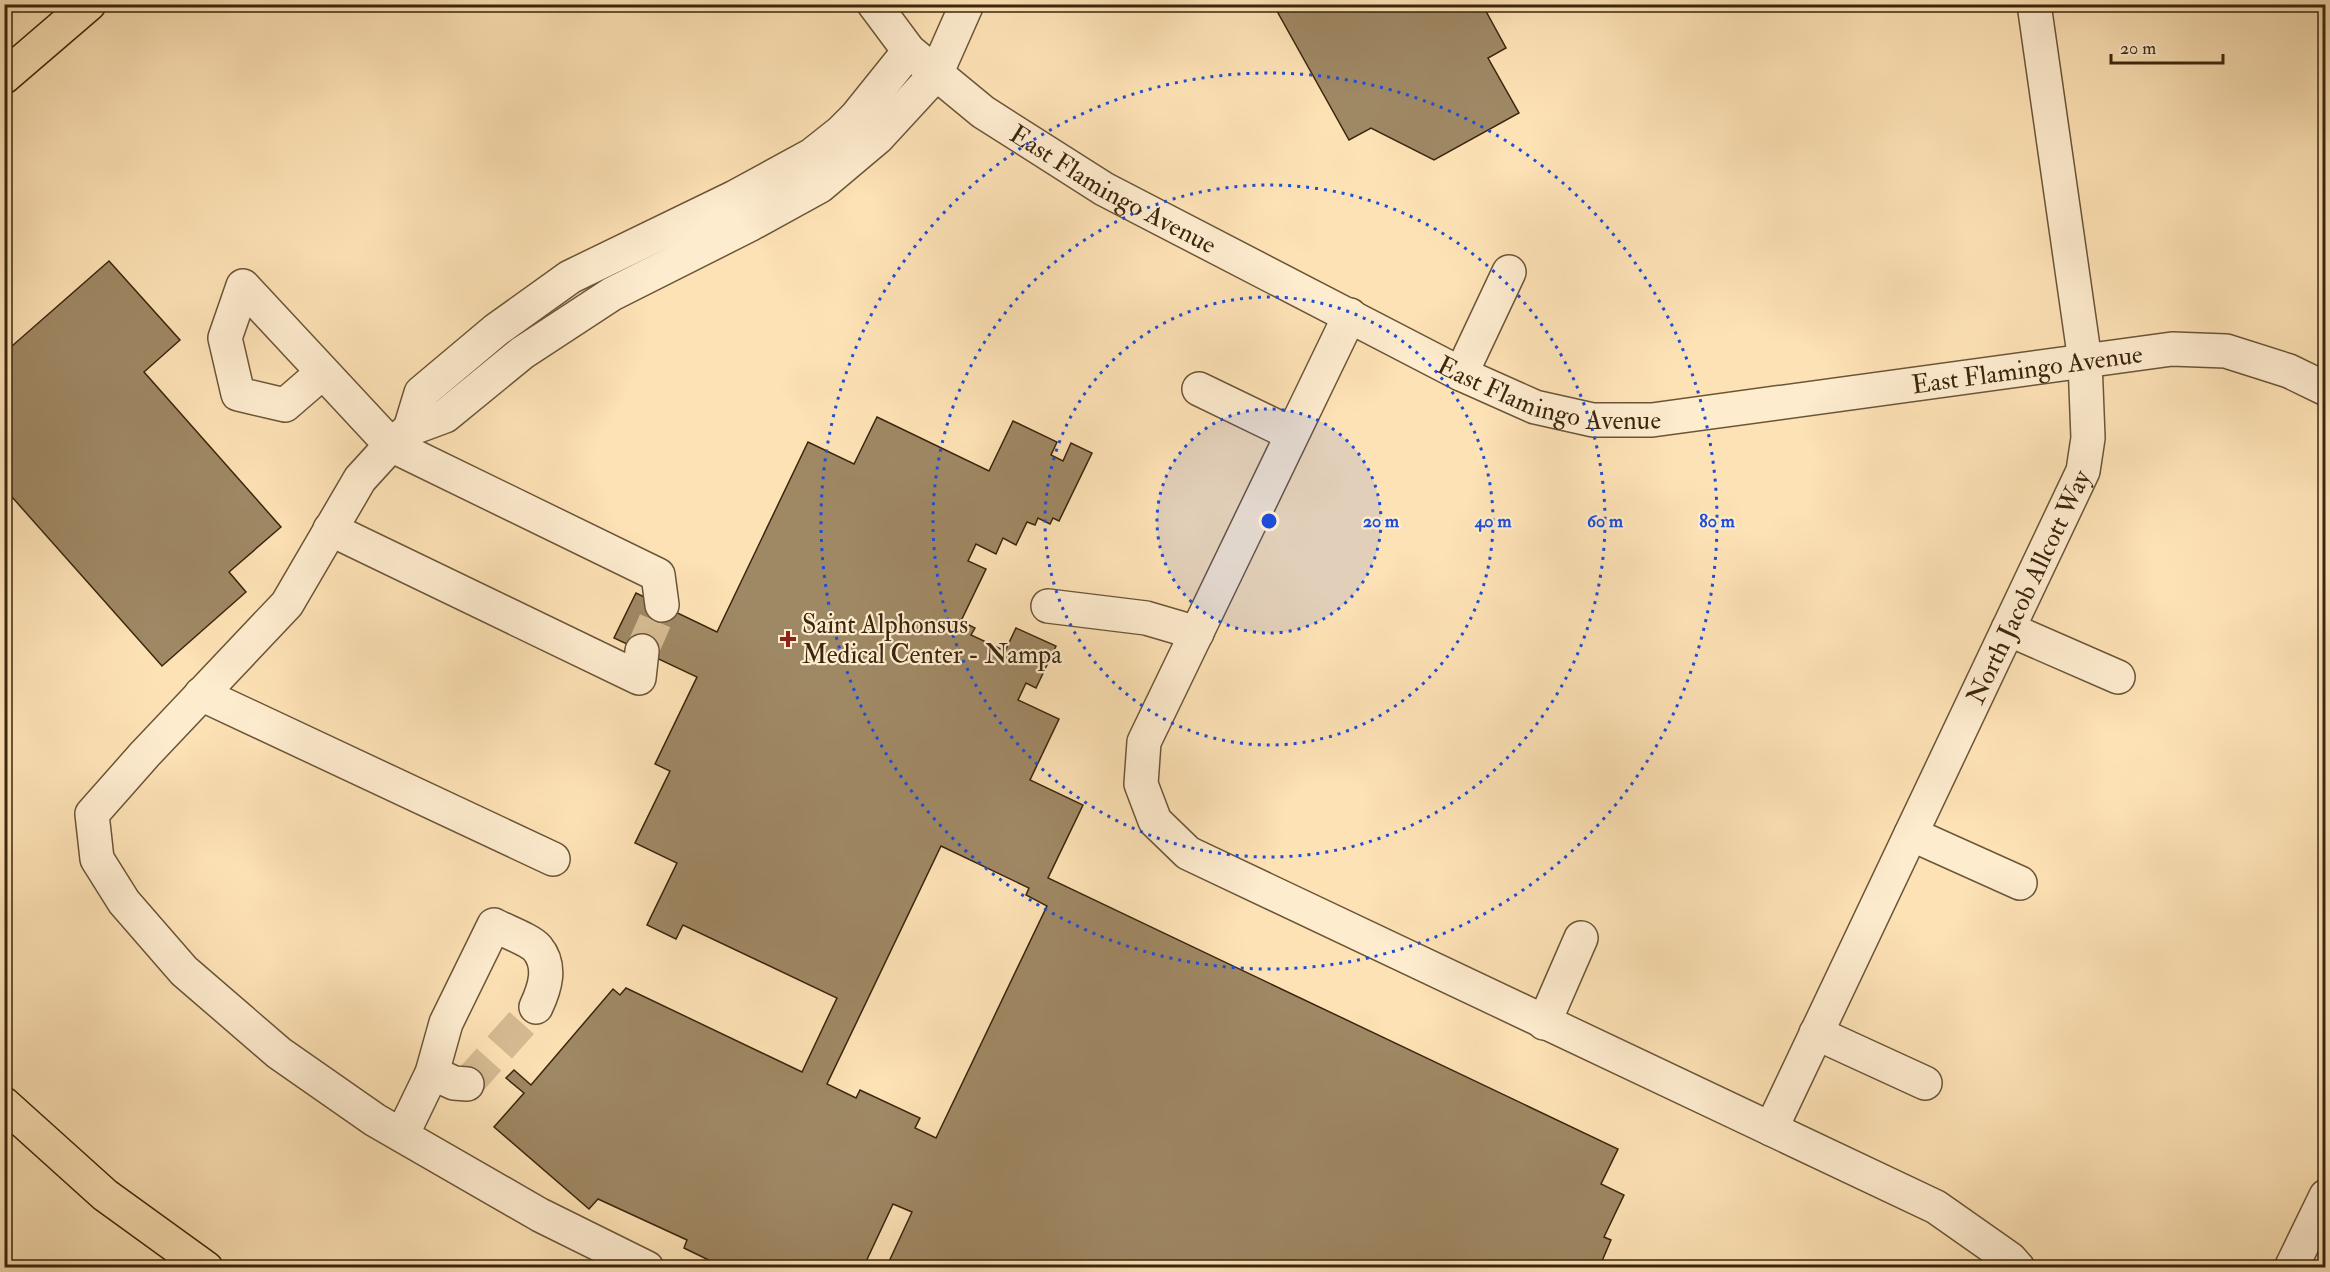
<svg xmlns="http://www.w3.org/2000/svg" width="2330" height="1272" viewBox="0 0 2330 1272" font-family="'IM FELL Double Pica',serif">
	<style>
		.building { fill: #9f8864; stroke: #3a260d; stroke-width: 1.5; fill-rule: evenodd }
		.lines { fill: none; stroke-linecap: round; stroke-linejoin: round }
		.minor-tunnel { stroke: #d6bc93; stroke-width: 33; stroke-dasharray: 33 16; stroke-linecap: butt }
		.minor-casing { stroke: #6b5537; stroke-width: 36 }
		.major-casing { stroke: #3a260d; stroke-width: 36 }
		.highway-casing { stroke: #3a260d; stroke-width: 36 }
		.minor { stroke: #feeccf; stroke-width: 33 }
		.major { stroke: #fde2b5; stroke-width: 33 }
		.highway { stroke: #fde2b5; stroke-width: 33 }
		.ring { fill: none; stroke: #1d4ed8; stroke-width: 3; stroke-dasharray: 3 6 }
		.poi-dot { fill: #8f2418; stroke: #feeccf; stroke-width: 2 }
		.labels { text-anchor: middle; stroke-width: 4.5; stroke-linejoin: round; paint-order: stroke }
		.street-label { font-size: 26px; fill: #3a260d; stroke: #feeccf }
		.poi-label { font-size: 26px; fill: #3a260d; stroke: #feeccf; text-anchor: start }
		.centre { fill: #1d4ed8; stroke: #feeccf; stroke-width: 3 }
		.ring-label { font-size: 18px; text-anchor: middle; font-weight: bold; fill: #1d4ed8; stroke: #feeccf; stroke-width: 4.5; stroke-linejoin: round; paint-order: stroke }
	</style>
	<rect width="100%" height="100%" fill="#fde2b5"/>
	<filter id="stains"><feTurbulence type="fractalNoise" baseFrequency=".00333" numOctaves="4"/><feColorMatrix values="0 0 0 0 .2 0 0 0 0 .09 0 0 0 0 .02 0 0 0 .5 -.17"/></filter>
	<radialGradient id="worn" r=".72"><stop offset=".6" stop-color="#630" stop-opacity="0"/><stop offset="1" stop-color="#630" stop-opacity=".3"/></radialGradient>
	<path class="building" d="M1273,4H1482L1506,48L1488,58L1519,113L1434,160L1371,128L1349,140Z
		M109,261L180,340L144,372L281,527L229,572L246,592L162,666L4,488V353Z
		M877,417L989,471L1013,421L1057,442L1051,455L1063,461L1071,443L1092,453L1059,521L1053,518L1050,524L1038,518L1035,525L1027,522L1016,545L1003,538L996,554L976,544L968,561L986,569L961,621L975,628L971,635L1005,651L1016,628L1056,646L1036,688L1026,683L1018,700L1059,719L1030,780L1083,805L1048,878L1618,1149L1601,1184L1624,1195L1604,1237L1611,1240L1599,1268H886L912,1212L893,1204L863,1268H725L684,1248L687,1240L598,1199L589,1209L494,1127L524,1093L506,1078L514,1070L531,1085L613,989L620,995L626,988L802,1072L837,998L683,925L676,939L647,925L677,863L635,843L670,771L655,764L697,677L614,638L636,593L717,632L808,442L854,464ZM941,846L1029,888L1026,895L1047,906L936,1138L915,1128L920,1118L860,1090L856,1098L827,1084Z"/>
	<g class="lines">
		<path class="minor-tunnel" d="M642,651L662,605
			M467,1084L536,1007"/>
		<g class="minor-casing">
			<g id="minor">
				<path id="s1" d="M874,4L909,51L983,112L1104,189L1461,374L1535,407L1593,420H1652L2172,349L2226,351L2289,371L2326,389"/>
				<path d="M1350,315L1144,742L1141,784L1155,821L1188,853L1936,1207L2010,1259L2018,1268"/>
				<path d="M322,373L285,405L238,394L225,338L243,286L391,445L658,575L662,605"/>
				<path d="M1461,374L1509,272"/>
				<path d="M1199,389L1292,434"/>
				<path d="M410,429L421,393L496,330L570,277L735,197L812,155L841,132L856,117L909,51"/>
				<path d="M330,529L639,678L642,651"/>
				<path d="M1048,606L1146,618L1197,633"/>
				<path d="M2008,629L2118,677"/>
				<path d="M201,694L553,859"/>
				<path d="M1911,834L2020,883"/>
				<path d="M1544,1023L1581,938"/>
				<path d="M1816,1033L1925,1083"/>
				<path d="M432,1073L454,1083L467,1084"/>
				<path id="s2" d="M1771,1129L2083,471L2088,438L2085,361L2034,4"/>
				<path d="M402,1135L432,1073L446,1023L494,925C505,931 530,940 537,948C552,966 545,988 536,1007"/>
				<path d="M647,1268L540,1215L375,1120L279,1053L184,971L124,902L97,859L92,814L145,754L287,604L360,479L391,445L410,429L445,416L522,353L612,294L749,225L820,186L877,138L936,74L967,4"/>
				<path d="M2291,1268L2326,1196"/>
			</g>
		</g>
		<g class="major-casing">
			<path id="major" d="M4,77L89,4"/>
		</g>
		<g class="highway-casing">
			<path id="highway" d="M4,1104L105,1195L206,1268"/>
		</g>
		<use href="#minor" class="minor"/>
		<use href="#major" class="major"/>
		<use href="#highway" class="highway"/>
	</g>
	<circle cx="1269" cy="521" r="112" fill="#1d4ed8" fill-opacity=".12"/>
	<g class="ring">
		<circle cx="1269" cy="521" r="112"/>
		<circle cx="1269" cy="521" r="224"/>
		<circle cx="1269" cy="521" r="336"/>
		<circle cx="1269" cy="521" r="448"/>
	</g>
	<path class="poi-dot" d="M785 630h6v6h6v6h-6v6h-6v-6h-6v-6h6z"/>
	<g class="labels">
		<g class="street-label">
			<text dy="9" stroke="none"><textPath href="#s1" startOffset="306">East Flamingo Avenue</textPath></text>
			<text dy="9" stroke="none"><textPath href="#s1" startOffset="1278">East Flamingo Avenue</textPath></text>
			<text dy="9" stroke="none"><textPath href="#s1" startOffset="792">East Flamingo Avenue</textPath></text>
			<text dy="9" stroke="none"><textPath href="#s2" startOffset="600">North Jacob Allcott Way</textPath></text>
		</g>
		<g class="poi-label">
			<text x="802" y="633">Saint Alphonsus<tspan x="802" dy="30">Medical Center - Nampa</tspan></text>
		</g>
	</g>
	<circle cx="1269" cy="521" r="9" class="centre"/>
	<g class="ring-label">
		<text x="1381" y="527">20 m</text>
		<text x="1493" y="527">40 m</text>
		<text x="1605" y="527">60 m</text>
		<text x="1717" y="527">80 m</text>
	</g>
	<rect width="2330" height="1272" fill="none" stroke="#fde2b5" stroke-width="24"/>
	<rect x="6" y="6" width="2318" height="1260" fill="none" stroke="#3a260d" stroke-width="3"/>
	<rect x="12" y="12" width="2306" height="1248" fill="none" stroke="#3a260d" stroke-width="1.5"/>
	<path d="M2111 54v9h112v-9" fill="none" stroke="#3a260d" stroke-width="3"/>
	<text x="2120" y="54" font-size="18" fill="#3a260d" stroke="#feeccf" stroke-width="4.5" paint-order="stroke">20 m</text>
	<rect width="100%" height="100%" filter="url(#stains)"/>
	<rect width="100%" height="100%" fill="url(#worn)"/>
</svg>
